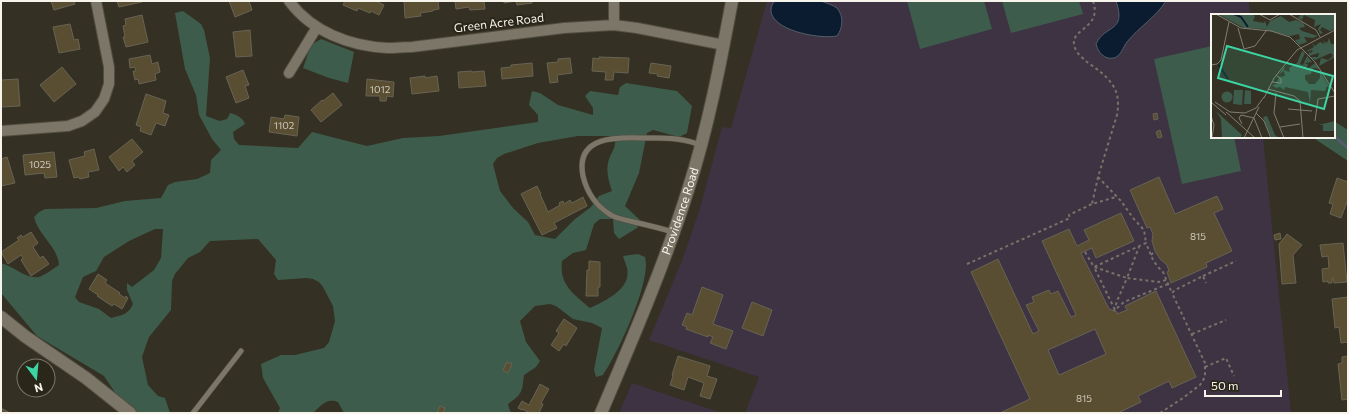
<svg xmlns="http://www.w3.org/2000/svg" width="1349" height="414" viewBox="0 0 1349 414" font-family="Commissioner,sans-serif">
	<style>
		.education { fill: #3d3343 }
		.green { fill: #3e5c4b; fill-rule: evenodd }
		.water { fill: #0b1c30; stroke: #525d68 }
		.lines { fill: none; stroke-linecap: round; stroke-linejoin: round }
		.stream { stroke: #525d68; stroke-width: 3 }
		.building { fill: #594e32; stroke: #686354; fill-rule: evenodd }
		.service-casing { stroke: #514d41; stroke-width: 6 }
		.minor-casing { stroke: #514d41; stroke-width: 12 }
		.tertiary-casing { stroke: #514d41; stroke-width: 14 }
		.path { stroke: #767367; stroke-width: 2; stroke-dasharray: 3 3; stroke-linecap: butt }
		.service { stroke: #7b7667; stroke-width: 5 }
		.minor { stroke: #7b7667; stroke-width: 10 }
		.tertiary { stroke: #7b7667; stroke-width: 12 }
		.labels { text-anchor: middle; stroke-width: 4; stroke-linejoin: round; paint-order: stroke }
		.number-label { font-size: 10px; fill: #d0cabe }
		.street-label { font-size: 12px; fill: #f7f4ec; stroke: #2a2619 }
		.inset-river { fill: none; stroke: #0b1c30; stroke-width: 2 }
		.inset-road { fill: none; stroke: #827e73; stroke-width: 1 }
		.view { fill: #3cd4a4; fill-opacity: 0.15; stroke: #3cd4a4; stroke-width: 2 }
		.inset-edge { fill: none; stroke: #f7f4ec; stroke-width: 2 }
	</style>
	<rect width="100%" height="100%" fill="#343023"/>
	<path class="education" d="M767,1H1249L1250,15H1212V137H1263L1291,413H745L759,377L649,340L683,258L700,208L722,127L731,128Z
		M632,383L722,413H619Z"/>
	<path class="green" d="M907,1H984L992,29L920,49Z
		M1002,1H1079L1083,14L1011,33Z
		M183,11L201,24L204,30L210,58L206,116L220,121L227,119L230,113C237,115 242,117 245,124L233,132L234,139L239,145L298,148L312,132L367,146L403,138L439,136L531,123L538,122V115L529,105L532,91L540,93L558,105L593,115V108L585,96L590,91L618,95L620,87L626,83L677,91L692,106L687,133L679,137L653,130L647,133L639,173L625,206L641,221L637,228L619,239L614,233L613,219H600L594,224L586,250L573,253L562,261C559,285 574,294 590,308C605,301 632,289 627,268C626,264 624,260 623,256L638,254L645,257C652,281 617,355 603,375L596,377L594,370L602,328L592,323L573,319L556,306L550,304L535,306L520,321L526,342L540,361L536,367L524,375C522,393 522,394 508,404L510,411L513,413H344L338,402C326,398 322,405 313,413H278L280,408L263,378L261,364L281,355H295L324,348L329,342L335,321L333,306L323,287L319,282L313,279L306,278L278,280L274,274L276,260L258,239L210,241L200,252L188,258L175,274L172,281L171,310L149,337L142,357L148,385L158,396L165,398L170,413H136L120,400L104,376L37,336L1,293V263C14,266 25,279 39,277C45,275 53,269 59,265C58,247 38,235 34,217L39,212L45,209L96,208L125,201L161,198L168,185L175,182L197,179L210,173L211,160L221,150L212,139L199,115L196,95L185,69L175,13ZM578,136H614C618,148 610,152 608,163C606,172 609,182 612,191L599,196L591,207L575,219L555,239L535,235L528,222L513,208L500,191L493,164L497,158L504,154L538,143ZM155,229H163L161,258L154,270L132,287L127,283V290L133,304C128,315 122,315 111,318L99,309L79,302L75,297L83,277L96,271L104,257L129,241Z
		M321,39L354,52L348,83L329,78L303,68L311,45Z
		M1212,46V137H1234L1241,171L1182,184L1154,59Z
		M1334,121L1348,130V161L1312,137H1334Z"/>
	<path class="water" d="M775,1H821C826,3 833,5 837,8C844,16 843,28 837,36C821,39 779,32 772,15C770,10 771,5 775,1Z
		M1116,1H1166C1156,17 1139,27 1127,42C1123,47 1121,56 1114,58C1104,60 1098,52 1096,44C1105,24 1127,33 1116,1Z"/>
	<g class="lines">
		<path class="stream" d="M1334,136L1348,148"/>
	</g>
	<path class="building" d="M51,1H74L75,4L54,10Z
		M117,1H142V2L119,7Z
		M229,1H249L252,10L235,17Z
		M345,1H376L384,5L379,15L371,11L370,13L358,8L357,11L343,5Z
		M404,1H438L439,9L433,10V11L420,13L421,16L405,18Z
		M455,1H484L485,9L470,10L469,7L456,9Z
		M504,1H532V3L517,5L516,1L504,3Z
		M142,15L148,42L126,47L123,37H125L123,26L126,25L125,19Z
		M70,24L74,40L78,39L80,49L59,53L53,27Z
		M250,30L252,56L236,57L233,32Z
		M150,55L152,64L158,62L160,72L155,74L156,80L139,84L138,79L135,80L133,71H136L135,67L130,68L129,59Z
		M599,57L629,58L628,73L614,72L613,80H605L606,72L592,71L593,58L599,59Z
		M570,58L572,73L557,75L558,82L550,83L547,63L558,62V59Z
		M532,63L533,76L502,79L501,68L511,67V65Z
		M651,63L671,66L669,78L657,76L658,74L649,73Z
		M62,67L76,84L54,102L40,85Z
		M243,70L249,85L245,86L249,98L236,103L226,77Z
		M472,71V72L484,71L486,86L459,88L458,72Z
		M425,76V78L437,76L439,91L412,94L410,78Z
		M18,79L20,106L1,107V80Z
		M367,79L394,82L393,97L387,96L386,101H380V96H366Z
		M333,93L342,105L321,122L311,110L322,100L323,101Z
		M146,94L166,101L163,113L169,115L165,126L156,123L151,135L140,131L141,127L136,125Z
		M1157,113L1158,119L1154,120L1153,114Z
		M285,115L299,117L297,136L269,132L271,117L284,119Z
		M1160,130L1162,137L1158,138L1156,132Z
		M132,139L143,152L132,161L135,165L127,172L123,167L119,171L109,157Z
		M94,149L99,170L88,172L89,177L80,179L79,177L74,178L69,160L85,156L84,152Z
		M54,152L57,177L45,178L44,173L25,175L23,155Z
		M7,157L15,183L1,186V159Z
		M1159,177L1175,214L1217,196L1223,209L1214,213L1232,251L1206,263L1207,267L1171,283L1167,272L1169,271L1167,265L1160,259L1155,251L1152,241L1153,234L1150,227L1147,228L1130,190Z
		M1337,178L1348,182V199L1341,218L1330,214L1333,204L1329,203Z
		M537,186L541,194H540L548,212L560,205L559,203L563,201L564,204L570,200L572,203L583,197L587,206L554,223L557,228L542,235L521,194Z
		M1121,213L1134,241L1096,258L1092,248L1081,253L1109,309L1117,312V314L1127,310L1125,306L1156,291L1196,377L1172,388L1169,381L1138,396L1141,402L1118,413H1000L1030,399L971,272L998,259L1033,334L1039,331L1026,305L1034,302L1032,297L1049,290L1051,294L1058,291L1071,317L1076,315L1042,241L1069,229L1077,246L1089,240L1084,230ZM1095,329L1106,354L1059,375L1048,350Z
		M31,232L38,243L33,247L40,258L43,256L49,264L31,276L21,260L23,258L21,255L8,264L1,252L19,240L17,238L21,235L23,237Z
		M1280,233L1281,239L1275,240L1274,235Z
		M1287,234L1302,245L1293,255L1296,283L1282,284L1279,244Z
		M1343,243L1347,282L1334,283L1333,278H1332V283H1328V281L1323,282L1322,269L1329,268L1328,256L1322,257L1320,245Z
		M589,261L600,262V287H598V296H586L587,270H589Z
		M98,274L107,280L105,283L120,293L119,294L125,298L126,296L128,298L122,309L114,304L112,306L97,296L98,295L89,289Z
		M702,287L723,295L713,324L733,331L726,349L710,343L713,337L708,335V337L686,329L687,327L682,325L687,313L692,315Z
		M1348,297V342L1341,343L1339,327L1335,328L1332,299Z
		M752,302L772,310L763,336L742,328Z
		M564,319L577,328L566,346L564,344L559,351L551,345L559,333L556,331Z
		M678,356L710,366L707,376L717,379L710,399L700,396L704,383L688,377L684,390L670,385L673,376L672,375Z
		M1348,356V399L1342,400L1338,364L1342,363V357Z
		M507,362L512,364L508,373L503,370Z
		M540,384L549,389L541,403L543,404L539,413H530L522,409V410L518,408L522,401L529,405Z
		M440,406L445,408L443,413H437Z
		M1,409H3L10,413H1Z"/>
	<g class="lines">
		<g class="service-casing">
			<path id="service" d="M673,232C660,228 647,225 634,222C627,220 617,219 611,215C596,206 587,193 583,176C575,136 616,137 643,138C656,138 670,137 683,140C689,141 695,143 700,145
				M193,413L241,351"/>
		</g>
		<g class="minor-casing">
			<path id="minor" d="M289,1C312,32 350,46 387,48C396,48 404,47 412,47L564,28L614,25L637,28L724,45
				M614,1V25
				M289,73L317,27
				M1,131L68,126L82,121L95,112L104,99L109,84V67L96,1"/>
		</g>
		<g class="tertiary-casing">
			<g id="tertiary">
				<path d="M1,317L26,337L86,378L130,413"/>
				<path id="s1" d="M601,413C632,340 664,266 688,190C708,128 720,65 732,1"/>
			</g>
		</g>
		<path class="path" d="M1093,1C1103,30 1067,28 1075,48C1077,54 1083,58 1087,62C1108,77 1122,87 1117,115L1098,177L1121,201L1133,218L1144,230L1146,243
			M1098,177L1092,204L1116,197
			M1085,252L1094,267L1127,278L1139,247
			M1151,255L1155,251
			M967,264L1070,218L1069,215L1092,204
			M1203,276L1236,261
			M1168,284L1124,302L1115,310L1094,267L1146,243L1153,260L1158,267L1163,272L1172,293
			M1114,311L1117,301L1127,278L1159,282L1166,280
			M1192,334L1226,320
			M1205,367L1226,358L1234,376
			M1160,413L1183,398L1200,385L1205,377V363L1172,293L1175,290L1203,276L1206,283"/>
		<use href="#service" class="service"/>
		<use href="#minor" class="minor"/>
		<use href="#tertiary" class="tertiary"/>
	</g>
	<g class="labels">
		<g class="number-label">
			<text x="380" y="93">1012</text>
			<text x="284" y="129">1102</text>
			<text x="40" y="168">1025</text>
			<text x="1198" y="240">815</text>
			<text x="1084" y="402">815</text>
		</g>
		<g class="street-label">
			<text transform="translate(499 23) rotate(-7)" y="4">Green Acre Road</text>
			<text dy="4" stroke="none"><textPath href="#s1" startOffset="217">Providence Road</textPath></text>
		</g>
	</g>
	<g transform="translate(1211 14)">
		<rect width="124" height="124" fill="#343023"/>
		<path d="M7,0H41L44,2L42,7L53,9L54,7L56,13L59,7L70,2L78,8L85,6L92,9L94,13L88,14L91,17L107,22L102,24L93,23L96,28L88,31L84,26L89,25L88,20L79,22L52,15L33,14ZM90,0H123L124,15L119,17L111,13L109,16L112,19L109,20L107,15L110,10L103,13L104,6L93,1L91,6L87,4ZM118,24L120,30H124V43L108,52L110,44L117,46L122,42L120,39L104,46L99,43H107L108,39L98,42V38L100,39L102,36L94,38L103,33L101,29L104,32L109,28L114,30L112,27L116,29ZM91,37L94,39L89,50L92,51L96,42L101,48L93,49L97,50L95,56L104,49L108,55L102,54L100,60L94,61V65L98,70H104L109,64V58L120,75L116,72L114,77L100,76L99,90L97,78L74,73L73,76L69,73L65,74L61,71L65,70L68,63L74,62L73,57L68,60L74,52L73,56L79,58L78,54L86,49ZM23,76H32L31,91L22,90ZM34,76L40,77V90H33ZM10.5 83a5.5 5.5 0 1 1 11 0a5.5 5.5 0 1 1-11 0ZM5,97L31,121L29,124H11L10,105ZM56,102L64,121L68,124H61L53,106L52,103ZM124,107V117H112V111H107Z" fill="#3e5c4b"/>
		<path class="inset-river" d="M23,0L30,3L37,13M8,51L17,65"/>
		<path class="inset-road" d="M5,0L30,14L60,17L79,23L104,48L124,79M48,0L59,6L69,0M78,0L105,16L109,23M27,14L33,35L44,32L55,17M0,51L6,50L10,46L18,8M61,68L70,69V65L65,61M57,75L83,82L89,87L92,124M65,79L63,99L73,124M53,84L63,64L86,36L124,16M0,88L15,101M4,88L19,98L34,99L45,94L53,83M77,95L101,97M15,98L44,124M45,99L53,107L60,124M0,102L3,111L1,124M43,104L51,124M104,107L107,85L124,82M31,110L28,104L30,101L43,104M69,113L89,110M33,124L48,93"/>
		<path class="view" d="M16,32L122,62L113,95L7,64Z"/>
		<rect width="124" height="124" class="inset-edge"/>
	</g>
	<rect width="1349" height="414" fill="none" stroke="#f7f4ec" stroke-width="4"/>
	<g transform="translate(36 378) rotate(164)"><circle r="19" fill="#2a2619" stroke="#7c786d"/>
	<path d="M0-3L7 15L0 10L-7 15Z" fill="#3cd4a4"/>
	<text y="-6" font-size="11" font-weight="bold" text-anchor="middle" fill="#f7f4ec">N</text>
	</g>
	<path d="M1205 390v6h76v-6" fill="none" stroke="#f7f4ec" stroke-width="2"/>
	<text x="1211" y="390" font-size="12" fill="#f7f4ec" stroke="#2a2619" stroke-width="3" paint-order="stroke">50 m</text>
</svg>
